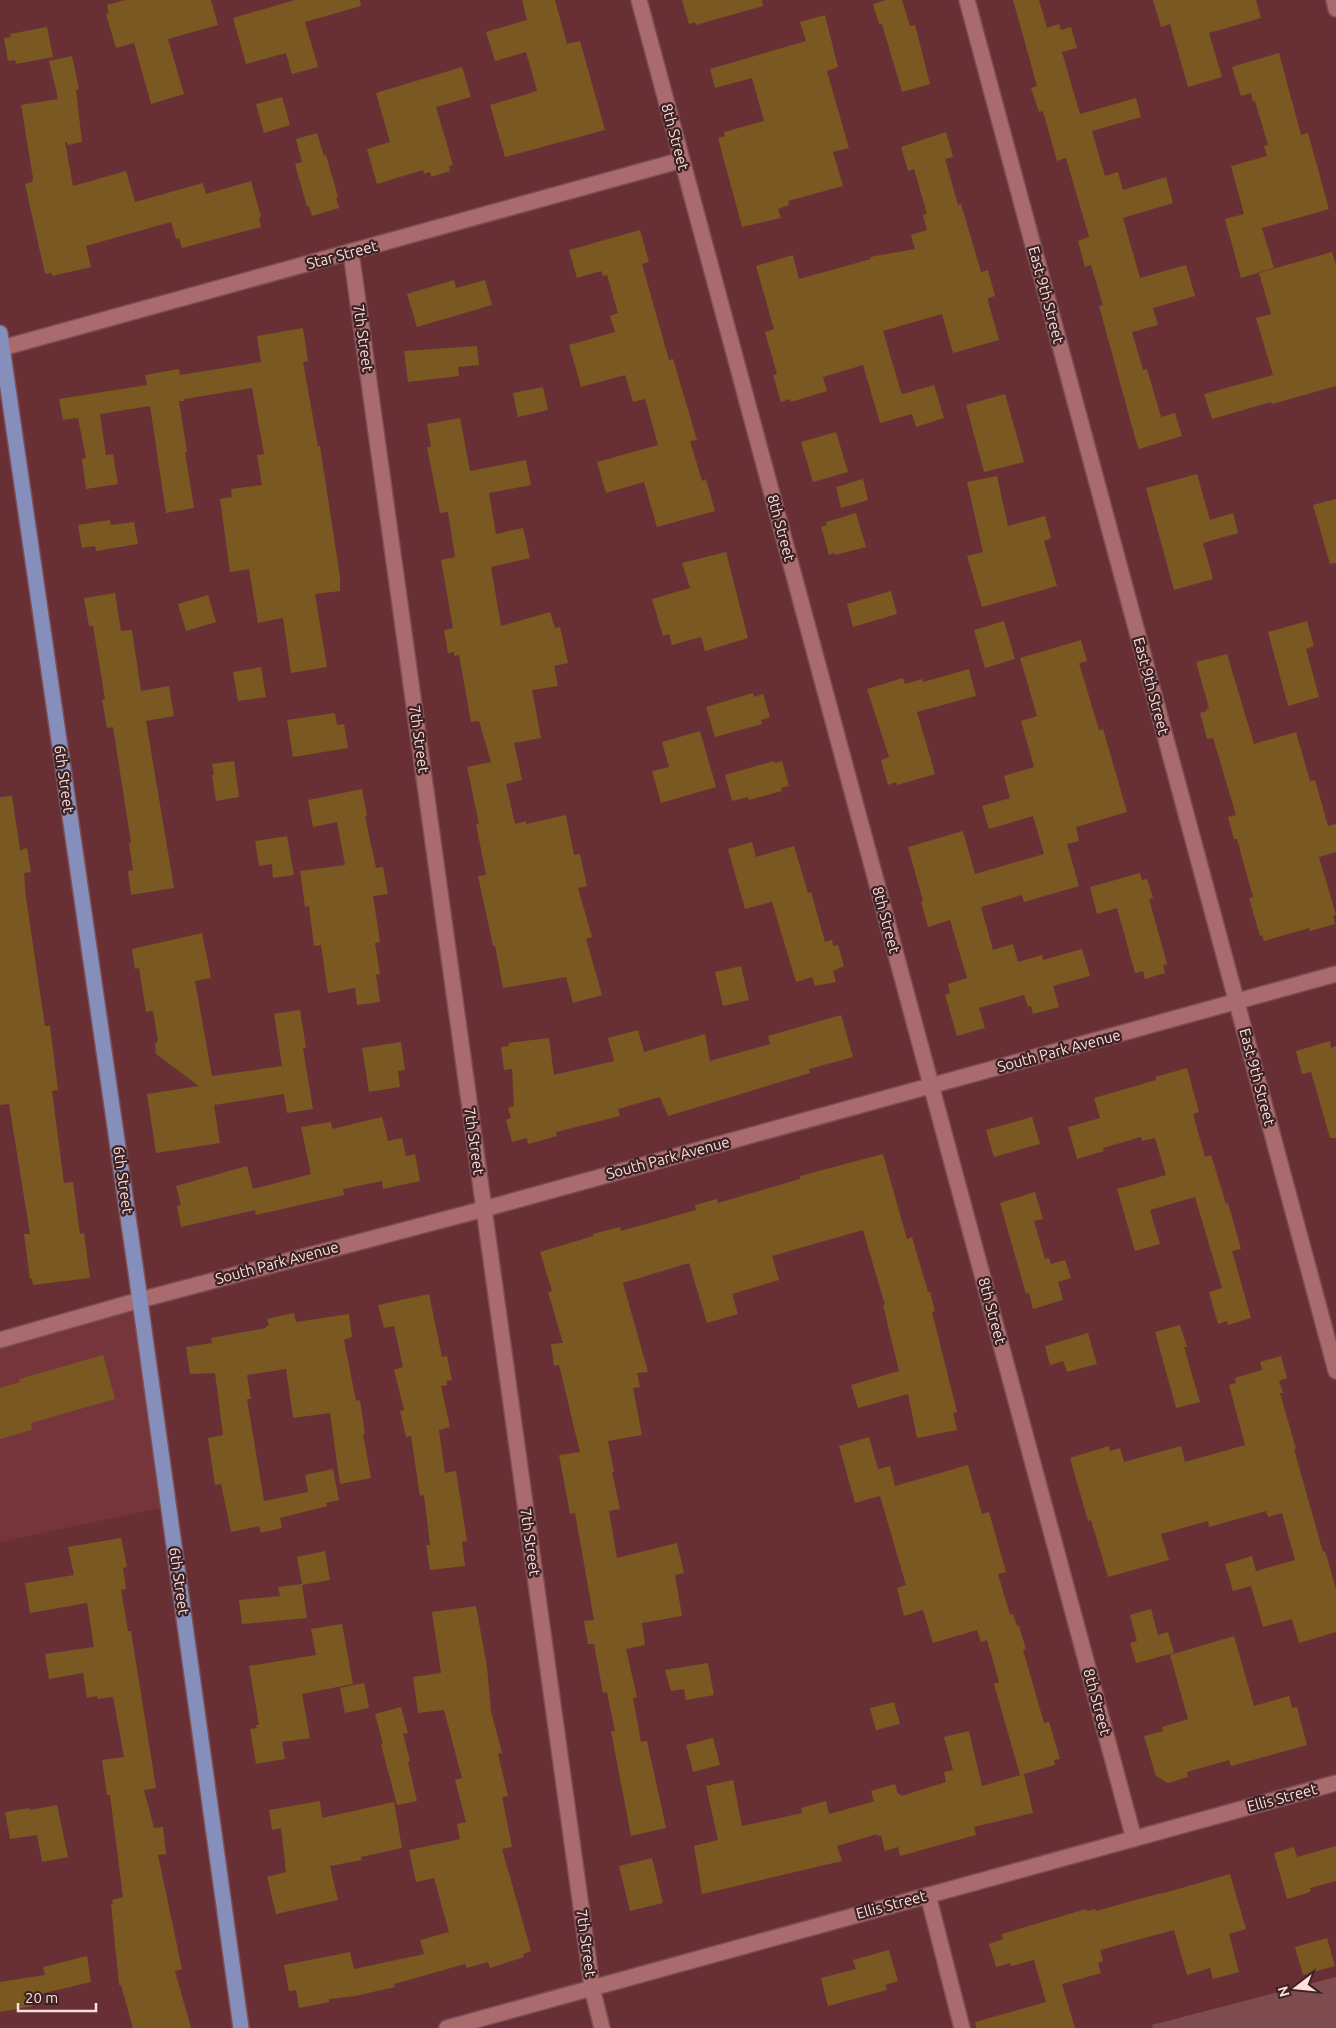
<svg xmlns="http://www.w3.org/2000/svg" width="1336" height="2028" viewBox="0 0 1336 2028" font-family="Ubuntu,sans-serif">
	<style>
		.built { fill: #76353b }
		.green { fill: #7e4c4f }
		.building { fill: #7a5822 }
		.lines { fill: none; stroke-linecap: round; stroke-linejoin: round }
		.minor-casing { stroke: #7d4e53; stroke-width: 18 }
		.major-casing { stroke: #7d4e53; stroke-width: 18 }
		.minor { stroke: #aa6b6f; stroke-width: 15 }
		.major { stroke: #868ebb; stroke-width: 15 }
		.labels { text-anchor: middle; stroke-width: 4.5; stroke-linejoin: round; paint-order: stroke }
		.street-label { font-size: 15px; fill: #fddfe0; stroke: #3c2223 }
	</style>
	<rect width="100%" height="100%" fill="#683035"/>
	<path class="built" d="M140,1300L169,1506L0,1542V1340Z"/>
	<path class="green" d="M1336,1977V2028H1153L1152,2025Z"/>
	<path class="building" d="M125,0H211L218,25L168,39L184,94L151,104L134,43L116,48L106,14L109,13L107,5Z
		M295,0H360L361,6L305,22L318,67L292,74L286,53L246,64L233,18Z
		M522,0H555L567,44L580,41L605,130L505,157L490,105L537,91L526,52L495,61L486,32L527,20Z
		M682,0H762L763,6L696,25L695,22L689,24Z
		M886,0H902L910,26L915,25L930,84L902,92L882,24H879L873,4Z
		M1013,0H1039L1047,28L1059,24L1061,30L1071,27L1077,48L1062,52L1080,114L1136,98L1141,117L1092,131L1105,176L1118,172L1123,190L1166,177L1173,203L1123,218L1140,278L1186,265L1195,296L1153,308L1158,325L1132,332L1143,370L1147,369L1161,417L1175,413L1182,436L1139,449L1136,441L1099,306L1103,305L1091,265L1085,267L1078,241L1089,237L1066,158L1057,161L1043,111L1039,112L1031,88L1037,86Z
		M1153,0H1256L1261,18L1209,33L1222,77L1188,87L1170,24L1161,27Z
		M825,15L838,67L827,71L849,148L833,152L843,186L788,201L789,205L778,209L781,218L742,227L718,138L725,136L724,132L764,121L752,78L715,88L710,69L806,41L800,22Z
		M47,27L53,57L16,64L15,60L8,61L4,38L11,37L10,34Z
		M1279,53L1301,135L1308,133L1329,209L1262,228L1274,268L1241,278L1225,219L1244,214L1231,166L1267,156L1264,146L1268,145L1255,101L1253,102L1251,93L1241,96L1232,67Z
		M72,56L79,89L76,90L82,142L68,145L67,142H65L73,186L126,171L135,202L203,183L206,194L251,181L261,217H259L261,227L182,248L179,238L176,239L171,222L86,246L91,267L52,276V273L45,274L25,184L32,182L33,178L21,105L58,99L49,61Z
		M462,67L471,97L436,107L453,165L449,166L450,171L431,177L430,172L424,174L423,170L377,184L367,149L390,142L376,93Z
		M282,97L290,125L264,133L256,104Z
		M946,132L953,157L945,159L958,205L961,204L981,272L988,270L995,296L988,298V301L999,340L953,353L942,314L883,331L901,392L903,394L934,385L944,418L916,427L912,414L880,423L863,365L823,377L827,391L791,402L790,399L781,402L773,375L777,374L765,332L774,329L756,266L793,255L799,279L871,259L870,257L915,249L911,235L927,230L923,215L927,214L914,169L908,171L901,147Z
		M317,133L324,156L326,155L338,197L336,198L339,208L312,216L309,206L307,207L295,164L302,162L296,139Z
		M640,230L649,262L642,264L669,360L673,359L697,440L690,441L702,481L706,479L715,511L657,527L644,482L606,493L597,462L658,445L645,399L633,402L625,375L581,387L569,345L615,332L610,316L618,313L607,275L603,276L601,271L577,278L569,250Z
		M1332,252L1336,265V386L1272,404L1271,402L1212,419L1204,394L1273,375L1256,318L1271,314L1259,273Z
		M454,280L456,288L485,280L492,305L417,327L407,294Z
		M303,328L308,361L303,362L318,446H320L340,577V591L315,594L327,667L291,673L283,618L258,623L249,569L230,572L220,499L232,497L231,489L262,485L257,455L264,454L252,388L184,399V401H179L187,452H185L194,508L166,513L150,406L100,414L106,455L113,454L118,484L86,489L82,459L86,458L78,418L63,420L59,399L147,385L145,375L179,369L180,375L261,362L257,336Z
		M477,346L479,365L458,367L459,376L408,382L404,351Z
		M543,387L548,410L518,417L513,393Z
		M1005,394L1024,462L984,472L966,405Z
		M460,418L470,471L526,460L531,485L489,493L496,534L523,528L530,558L491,567L501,626L550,612L555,628L560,627L568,663L554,666L558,686L532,690L541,738L514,743L522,780L506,784L515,824L526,821V824L566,815L574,855L580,854L587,886L578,888L592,937L586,939L602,995L573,1003L566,977L503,988L495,946H493L478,876L486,875L476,824H479L467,767L491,762L479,721L471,722L459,655L454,656V652L448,653L444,630L453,628L441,560L455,557L448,512L440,513L427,447H431L427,424Z
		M836,432L848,472L813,482L801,442Z
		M1197,474L1210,520L1233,513L1238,533L1203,543L1213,579L1174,590L1146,488Z
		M997,476L1008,526L1045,516L1051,538L1044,541L1057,586L982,607L967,556L983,552L967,482Z
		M863,479L868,500L841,508L836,487Z
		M1336,499V563L1330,564L1313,505Z
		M856,513L866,547L835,555V553L829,555L821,527L827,525L826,522Z
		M110,520L111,525L134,522L138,544L96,551L95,546L82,548L78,525Z
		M726,552L748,638L705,651L701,637L672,645L669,634L663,636L652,599L690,588L682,563Z
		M891,591L897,614L853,627L847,604Z
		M115,593L121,631L132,630L141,691L169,686L174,716L146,721L174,888L131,895L128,871L133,870L129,843H131L113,727L107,728L102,700L105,699L93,626H89L84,598Z
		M208,595L216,622L186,631L178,604Z
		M1004,621L1015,659L985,668L974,630Z
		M1307,621L1314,646L1306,649L1319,697L1288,706L1268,632Z
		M1081,640L1087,661L1079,663L1099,730L1103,729L1127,812L1076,827L1079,841L1067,844L1079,886L1024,902L1022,895L981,907L993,950L1013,944L1018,962L1042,955L1043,960L1082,949L1090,976L1053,986L1059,1007L1033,1014L1031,1006L1028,1007L1024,995L979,1008L985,1028L957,1036L945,995L950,993L948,984L967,978L950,920L928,927L921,901H923L908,847L963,831L975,874L1044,854L1033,816L989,829L982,806L1010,798L1004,776L1034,767L1021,721L1037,716L1020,658Z
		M1227,654L1254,744L1296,732L1310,781L1315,780L1328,826L1336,824V852L1319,857L1336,915L1333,916L1335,924L1310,931L1309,928L1264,941L1262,935L1260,936L1249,898L1253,897L1237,839H1234L1228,817L1236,815L1213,738L1207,739L1200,713L1207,711L1206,709L1209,708L1196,662Z
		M261,667L266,697L238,701L233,672Z
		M969,669L976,696L917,712L935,774L897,785L896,782L888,785L881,760L889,757L867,689L903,678L905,684L922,679L923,682Z
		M753,693L754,697L763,694L770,717L761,720L762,724L715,737L706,707Z
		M335,713L337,725L344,724L348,748L293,757L287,720Z
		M700,731L716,787L661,803L652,771L669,767L662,742Z
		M234,761L239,797L216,801L212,775H214L212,764Z
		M774,761V763L782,761L789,786L781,788L782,791L749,800L748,797L732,801L725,775Z
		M362,789L367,816L365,817L376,868L383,867L388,894L373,896L380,942L375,943L380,974L376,975L380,1002L357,1005L355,988L328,993L321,945L314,946L309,906L305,907L300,871L345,865L337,822L313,827L308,800Z
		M12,796L20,850L27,848L31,872L24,873L26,898L45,1026H50L58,1090L52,1091L64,1183L73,1182L80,1234L84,1233L90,1278L33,1285L32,1279H30L24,1234H30L9,1104L0,1105V797Z
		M287,836L294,875L273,878L272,864L259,866L255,841Z
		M752,842L756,857L794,846L808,893L811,892L825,942L832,940L833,946L838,945L844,966L833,971L836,982L815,986L812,977L796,982L772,902L745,909L728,849Z
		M1140,873L1142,880L1147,879L1153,898L1149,899L1167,964L1163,965L1165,973L1145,979L1143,971L1135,973L1117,908L1097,914L1090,887Z
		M202,933L211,978L195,981L212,1076L282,1066L274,1014L300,1010L306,1048H303L313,1109L287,1113L284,1094L214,1105L220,1143L156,1153L147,1094L199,1086L156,1054L155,1044L158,1041L153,1011L146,1012L139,968L135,969L132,949Z
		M741,966L749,1000L723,1006L715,972Z
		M841,1015L853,1057L809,1069L810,1073L668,1116L660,1097L618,1109L620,1116L556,1132L557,1136L528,1144L527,1138L512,1142L506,1120L511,1118L508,1108L514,1106L512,1069L504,1070L501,1047L509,1046L508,1043L549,1038L554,1075L614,1061L608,1038L638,1030L644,1052L705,1034L710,1061L770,1044L768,1036Z
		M1330,1041L1331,1048L1336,1046V1138H1330L1311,1072L1302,1074L1296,1051Z
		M401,1042L405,1070L398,1071L400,1087L369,1092L362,1048Z
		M1187,1068L1199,1112L1193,1114L1205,1157L1211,1155L1226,1204L1228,1203L1241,1249L1232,1251L1251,1318L1228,1325L1227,1321L1218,1324L1209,1292L1222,1288L1195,1197L1150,1210L1160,1244L1135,1251L1117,1189L1166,1175L1155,1138L1142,1141L1141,1137L1103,1148L1104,1151L1077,1159L1068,1127L1100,1118L1094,1098L1156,1080L1155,1077Z
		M382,1117L388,1141L402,1138L406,1156L415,1154L420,1181L383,1189L382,1181L343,1189L344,1195L256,1215L255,1210L181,1227L177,1206L181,1205L176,1186L247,1166L253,1189L311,1174L301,1127L331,1122L332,1129Z
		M1032,1117L1040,1144L994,1157L986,1130Z
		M883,1154L907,1239L912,1237L928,1292H930L935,1311L932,1312L957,1412L953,1413L957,1430L917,1438L908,1394L858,1408L851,1385L899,1371L883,1305H885L863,1230L772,1256L779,1280L732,1294L738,1314L707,1323L689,1263L623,1283L648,1372L637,1373L640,1387L633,1388L642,1435L608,1441L614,1472H612L620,1509L609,1511L617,1558L677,1543L684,1573L675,1575L682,1616L642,1623L645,1645L626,1649L637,1697L633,1698L641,1742L647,1741L666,1828L631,1836L611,1731H615L607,1692L603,1693L594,1644H588L584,1621L594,1620L575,1513L570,1514L559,1455L580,1452L559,1365L554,1366V1365L551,1344L563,1343L548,1292L552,1291L540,1252L593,1236V1234L620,1227L621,1231L696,1210L695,1205L717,1199L718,1203L800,1179V1176Z
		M1035,1192L1043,1219L1034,1221L1045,1259L1049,1258L1051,1264L1065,1260L1071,1278L1058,1282L1063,1300L1033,1309L1029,1293L1026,1294L1000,1203Z
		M429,1294L442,1357L447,1356L452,1380L446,1381L447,1385L441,1386L450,1427L439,1430L445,1473L456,1471L467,1541L462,1542L465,1566L430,1570L426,1545H430L424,1495L420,1496L411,1436L406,1437L400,1411L404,1410L394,1370L403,1367L394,1326L384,1328L378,1305Z
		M294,1313L296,1322L349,1314L352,1337L344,1340L356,1401L360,1400L365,1434H363L371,1478L340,1484L330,1413L293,1418L286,1369L247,1375L251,1399H247L264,1501L308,1492L305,1475L333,1469L339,1500L326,1503L327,1506L280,1518L282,1528L261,1533L259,1526L231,1532L221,1484L215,1485L208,1438L223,1435L215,1373L190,1374L186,1347L212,1343L211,1338L266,1328V1326H269L267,1319Z
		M1180,1325L1187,1347H1184L1200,1402L1176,1408L1155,1332Z
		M1088,1333L1097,1364L1067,1372L1063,1361L1050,1365L1045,1346Z
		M103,1355L115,1399L31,1423L32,1430L0,1439V1388L20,1382L19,1379Z
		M1281,1356L1287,1378L1279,1381L1283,1393H1280L1296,1449H1294L1323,1552L1325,1551L1336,1589V1632L1299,1643L1292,1619L1263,1627L1251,1586L1233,1591L1225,1564L1252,1556L1256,1571L1295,1560L1282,1513L1268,1517L1266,1511L1209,1527L1208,1521L1161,1534L1169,1560L1108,1577L1091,1520L1088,1521L1070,1458L1109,1446L1110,1451L1120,1448L1124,1462L1181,1446L1185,1462L1245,1445L1229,1385L1236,1383L1235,1378L1262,1370L1260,1362Z
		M869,1437L878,1469L890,1466L895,1486L968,1465L982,1514L989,1512L1006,1572L998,1574L1010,1615L1013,1614L1017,1626H1019L1026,1649L1023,1650L1044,1723L1049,1722L1060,1759L1054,1760L1055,1765L1020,1775L994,1684L999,1682L987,1640L981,1642L977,1630L933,1643L923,1610L904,1616L897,1588L906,1585L880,1496L855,1503L839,1446Z
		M121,1538L127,1567L123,1568L126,1589L121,1590L128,1631H131L156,1788L144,1790L154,1828L163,1827L166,1854L158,1855L182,1969L175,1971L191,2028H133L121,1985H119L111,1904H113L112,1900L123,1897L110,1795H107L102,1760L124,1757L113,1697L98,1699L97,1696L87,1698L83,1673L49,1679L45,1654L94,1647L87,1603L30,1613L25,1583L74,1575L68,1547Z
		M325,1551L330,1580L302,1585L307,1618L242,1624L239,1600L280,1596L278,1587L302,1584L297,1557Z
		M476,1606L487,1667L491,1711L502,1753L498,1754L508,1796L502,1797L512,1847L502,1849L531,1951L523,1954L524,1957L490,1968L488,1962L467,1968L465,1964L394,1984L395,1987L355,1996L329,1999V2002L299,2008L296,1990L289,1991L284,1965L350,1952L354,1969L424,1954L420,1940L449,1932L434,1878L416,1882L409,1850L460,1839L457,1824L466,1822L455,1780L462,1778L444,1710L418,1713L413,1677L441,1673L432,1612Z
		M1151,1609L1158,1635L1168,1632L1174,1653L1136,1663L1130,1643L1137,1641L1130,1615Z
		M342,1624L353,1684L302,1694L310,1738L282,1742L285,1759L256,1764L250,1729L257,1728L256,1725H259L249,1666L316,1655L311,1629Z
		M1234,1636L1254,1706L1289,1696L1292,1708L1297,1707L1307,1745L1231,1766L1229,1760L1187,1772L1188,1777L1168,1783L1156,1776L1144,1736L1163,1731L1162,1727L1188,1719L1170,1655Z
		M708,1663L714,1695L686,1700L684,1689L671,1691L665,1670Z
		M364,1683L369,1708L345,1713L340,1688Z
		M894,1702L900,1724L876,1730L870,1708Z
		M401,1707L408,1733L403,1734L410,1761L408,1762L417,1801L397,1805L381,1744H383L375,1714Z
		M969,1731L982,1786L1024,1774L1033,1813L974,1827L976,1835L900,1856L898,1847L885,1851L881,1835L877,1836V1834L837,1846L842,1861L702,1894L694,1846L718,1840L706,1786L733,1780L742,1826L802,1813L801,1808L826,1801L829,1814L872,1802L874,1801L871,1791L895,1784L898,1794H900L901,1796L946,1782L944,1772L953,1770L944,1737Z
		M713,1738L720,1765L693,1772L686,1745Z
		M320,1801L322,1818L394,1802L402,1848L361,1857L362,1860L330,1866L338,1900L276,1914L267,1877L286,1872L281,1828L272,1830L269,1810Z
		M57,1805L68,1857L42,1862L37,1835L10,1839L5,1812L30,1808V1810Z
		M1336,1846V1881L1310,1888L1311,1891L1307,1893L1287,1899L1274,1853L1294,1847L1297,1857Z
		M652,1858L663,1903L630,1911L619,1866Z
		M1230,1874L1246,1929L1229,1934L1239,1972L1213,1979L1210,1968L1187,1975L1174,1930L1100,1950L1103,1961L1098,1963L1101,1973L1062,1984L1075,2028H976L975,2022L1046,2002L1034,1960L1011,1966L1010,1963L996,1967L989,1944L1003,1939L1002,1934L1086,1909L1087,1911L1095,1909L1096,1911L1161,1893V1894Z
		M1327,1938L1335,1966L1303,1975L1295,1947Z
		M889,1950L898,1981L885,1985L887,1990L828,2006L821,1978L856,1969L853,1960Z
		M87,1956L91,1982L32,1996L33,2006L0,2012V1982L45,1975L43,1967Z"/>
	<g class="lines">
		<g class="minor-casing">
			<path id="minor" d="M639,0L1134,1839
				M967,0L1336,1371
				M1334,0L1336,9
				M351,252L588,1957L592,1988L602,2028
				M2,348L682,160
				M0,1340L140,1300L484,1209L1336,974
				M928,1895L962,2028
				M447,2028L1336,1783"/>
		</g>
		<g class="major-casing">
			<path id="major" d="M0,333L136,1272L241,2028"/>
		</g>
		<use href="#minor" class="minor"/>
		<use href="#major" class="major"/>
	</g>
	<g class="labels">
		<g class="street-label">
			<text transform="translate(675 137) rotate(75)" y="5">8th Street</text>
			<text transform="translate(342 255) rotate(-15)" y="5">Star Street</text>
			<text transform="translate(1046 295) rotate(75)" y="5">East 9th Street</text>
			<text transform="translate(363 338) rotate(82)" y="5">7th Street</text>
			<text transform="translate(781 528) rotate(75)" y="5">8th Street</text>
			<text transform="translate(1151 686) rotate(75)" y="5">East 9th Street</text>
			<text transform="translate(419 739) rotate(82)" y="5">7th Street</text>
			<text transform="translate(64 779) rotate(82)" y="5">6th Street</text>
			<text transform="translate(886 920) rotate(75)" y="5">8th Street</text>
			<text transform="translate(1059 1051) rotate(-15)" y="5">South Park Avenue</text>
			<text transform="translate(1257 1077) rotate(75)" y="5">East 9th Street</text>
			<text transform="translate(474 1141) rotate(82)" y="5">7th Street</text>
			<text transform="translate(668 1158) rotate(-15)" y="5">South Park Avenue</text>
			<text transform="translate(123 1180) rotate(82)" y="5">6th Street</text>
			<text transform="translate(277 1263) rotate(-15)" y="5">South Park Avenue</text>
			<text transform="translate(992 1311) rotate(75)" y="5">8th Street</text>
			<text transform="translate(530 1542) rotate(82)" y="5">7th Street</text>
			<text transform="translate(179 1581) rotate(82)" y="5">6th Street</text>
			<text transform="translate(1097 1702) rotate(75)" y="5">8th Street</text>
			<text transform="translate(1282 1798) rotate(-15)" y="5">Ellis Street</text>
			<text transform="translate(891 1905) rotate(-15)" y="5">Ellis Street</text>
			<text transform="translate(586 1943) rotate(82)" y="5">7th Street</text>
		</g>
	</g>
	<g transform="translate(1296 1988) rotate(254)" stroke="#3c2223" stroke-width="4" paint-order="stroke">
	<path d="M0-4L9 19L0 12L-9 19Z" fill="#fddfe0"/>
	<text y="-8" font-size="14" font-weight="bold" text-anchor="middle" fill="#fddfe0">N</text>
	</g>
	<path d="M18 2003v8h78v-8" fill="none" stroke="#fddfe0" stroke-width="2.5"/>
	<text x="25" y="2003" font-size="15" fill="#fddfe0" stroke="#3c2223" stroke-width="4" paint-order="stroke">20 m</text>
</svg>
